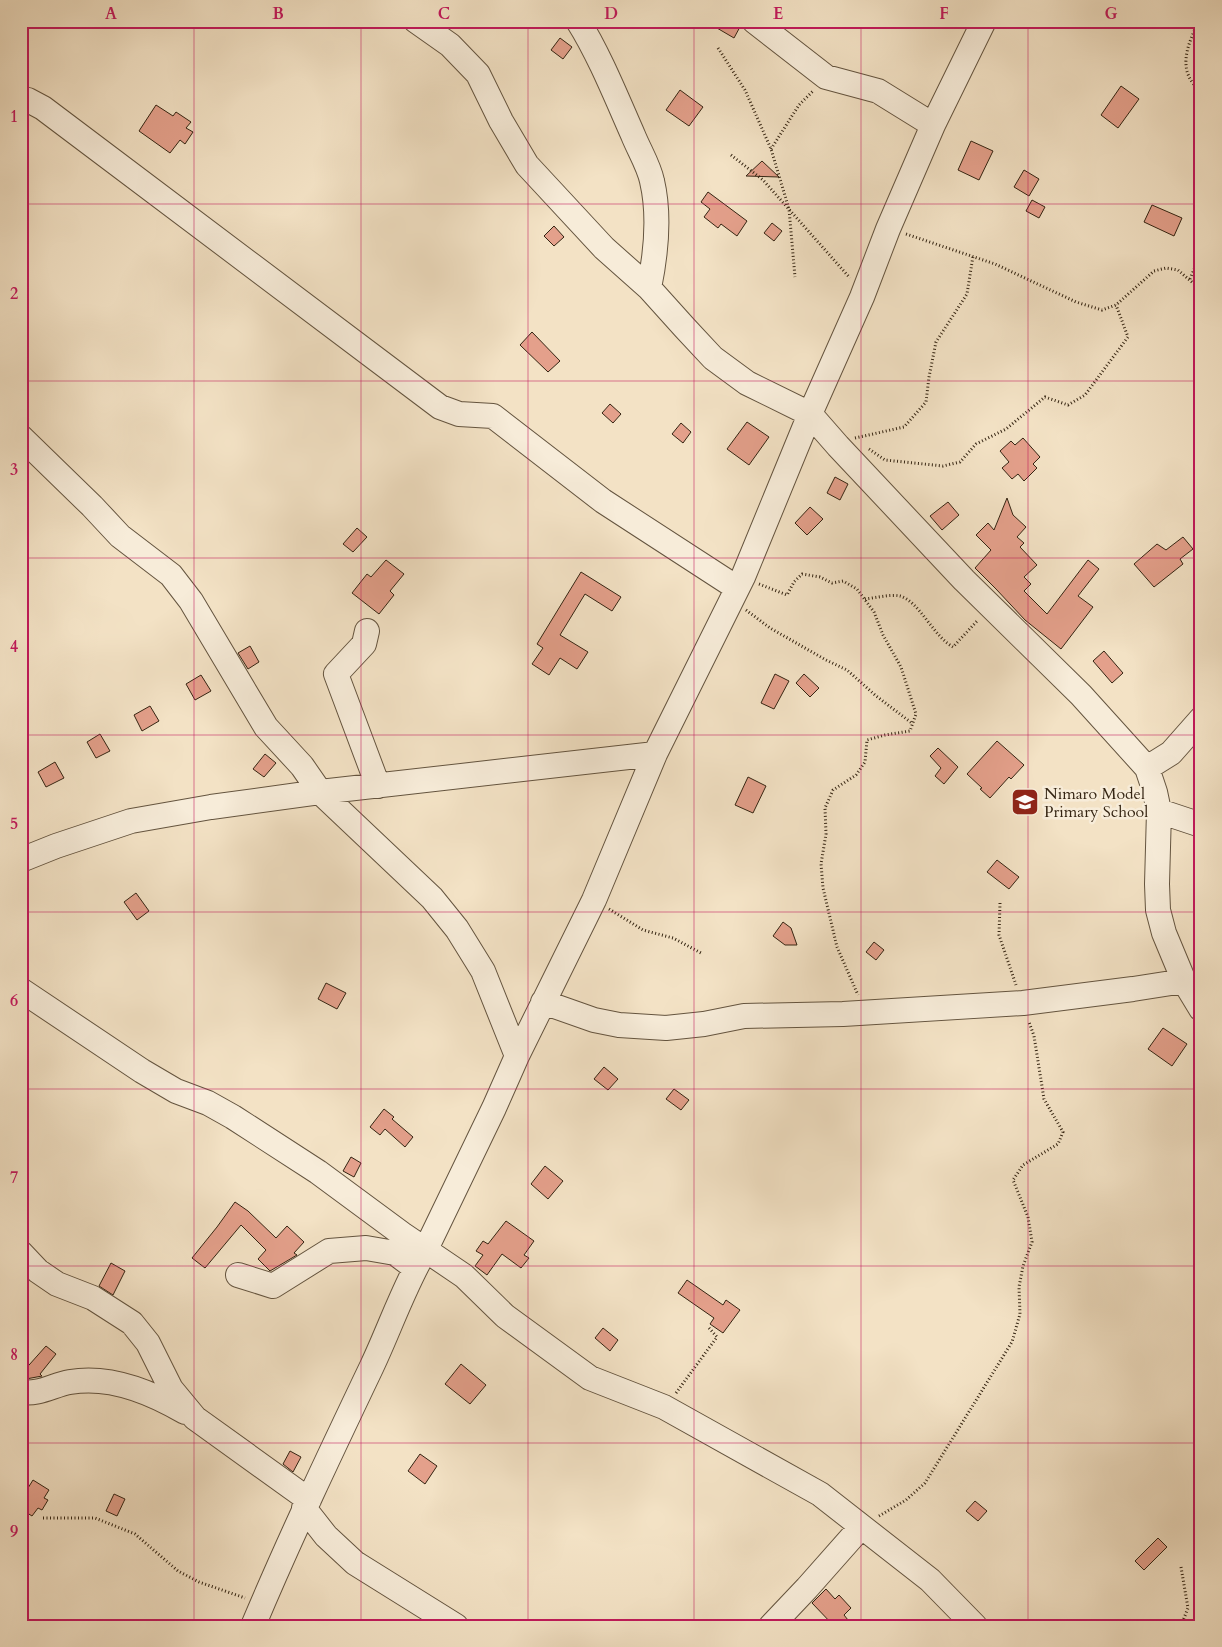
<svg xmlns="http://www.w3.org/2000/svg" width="1222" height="1647" viewBox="0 0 1222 1647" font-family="Cardo,serif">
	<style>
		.building { fill: #e4a08b; stroke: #342412 }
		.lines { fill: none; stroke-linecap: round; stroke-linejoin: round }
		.minor-casing { stroke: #64543f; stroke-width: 26 }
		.path { stroke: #342412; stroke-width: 3; stroke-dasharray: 1 2.5; stroke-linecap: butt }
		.minor { stroke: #f7ecd9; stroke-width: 24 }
		.grid { fill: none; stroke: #c2185b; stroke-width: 1; stroke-opacity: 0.55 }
		.labels { text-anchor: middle; stroke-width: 5; stroke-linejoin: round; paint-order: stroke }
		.poi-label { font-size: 16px; fill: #342412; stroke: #f7ecd9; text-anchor: start }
		.neatline { fill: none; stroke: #c2185b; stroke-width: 2 }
		.grid-label { font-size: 16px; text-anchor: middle; font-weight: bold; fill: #c2185b }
	</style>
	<rect width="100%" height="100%" fill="#f3e2c5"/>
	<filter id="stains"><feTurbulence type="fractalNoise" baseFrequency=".004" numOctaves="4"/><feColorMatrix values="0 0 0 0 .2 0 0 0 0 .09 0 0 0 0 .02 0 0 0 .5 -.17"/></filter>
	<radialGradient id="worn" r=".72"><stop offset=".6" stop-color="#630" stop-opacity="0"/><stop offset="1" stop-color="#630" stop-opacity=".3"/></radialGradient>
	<path class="building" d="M705,21H741V25L734,38Z
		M560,38L572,47L563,59L551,50Z
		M1121,86L1139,99L1118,128L1101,115Z
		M680,90L703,107L689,126L666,110Z
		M156,105L173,116L176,112L191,122L186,128L193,132L185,144L180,140L170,153L139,131Z
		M971,141L993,151L979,180L958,170Z
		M762,161L779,177L746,176Z
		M1024,170L1039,179L1029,196L1014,187Z
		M708,192L747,221L737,236L721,224L718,228L704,217L710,209L701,202Z
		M1032,200L1045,207L1039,218L1026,211Z
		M1152,205L1182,218L1174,236L1144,222Z
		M772,223L782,231L774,241L764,233Z
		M554,226L564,237L554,246L544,236Z
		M532,332L560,361L548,372L520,345Z
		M610,404L621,414L613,423L602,413Z
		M747,422L769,437L749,465L727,449Z
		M681,423L691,432L683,443L672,434Z
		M1023,438L1040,457L1033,464L1037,468L1024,481L1018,474L1012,479L1002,468L1009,462L1000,451L1011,441L1015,445Z
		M835,477L848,484L840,500L827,493Z
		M1007,498L1013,515L1026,527L1017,537L1024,543L1020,547L1037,565L1024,577L1031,584L1024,591L1047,614L1088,560L1099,569L1078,596L1093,607L1061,649L1025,620L996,589L975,568L991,550L976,535L988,523L994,530Z
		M948,502L959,515L942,530L930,516Z
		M810,507L823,519L807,535L795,523Z
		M357,528L367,537L353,552L343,544Z
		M1183,537L1193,549L1180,559L1183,564L1154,587L1134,564L1157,544L1166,550Z
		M386,560L404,574L390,591L394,595L379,614L352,593L367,574L371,577Z
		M581,572L621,597L612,611L585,594L560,635L588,652L577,669L560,658L549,675L532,664L543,648L537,644Z
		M250,646L259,662L248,669L238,653Z
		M1104,651L1123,673L1112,683L1093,661Z
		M775,674L789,681L774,709L761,703Z
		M804,674L819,688L810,697L796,683Z
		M201,675L211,691L195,700L186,684Z
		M150,706L159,721L142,731L134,715Z
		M100,734L110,751L96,758L87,742Z
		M997,741L1024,765L1011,779L1009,777L990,798L980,789L982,788L967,774Z
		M938,748L958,767L944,784L935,776L941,768L930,756Z
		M265,754L276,763L264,777L253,769Z
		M55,762L64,778L46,787L38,772Z
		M748,777L766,786L753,813L735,805Z
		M997,860L1019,877L1009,889L987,872Z
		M136,893L149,911L137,920L124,902Z
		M783,922L791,928L797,945H785L773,936Z
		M874,942L884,950L876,960L866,952Z
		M326,983L346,993L337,1009L318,999Z
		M1163,1028L1187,1044L1172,1066L1148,1049Z
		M604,1067L618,1079L608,1090L594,1079Z
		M674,1089L689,1100L681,1110L666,1099Z
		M384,1109L394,1117L392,1119L413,1137L405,1147L385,1129L380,1135L370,1127Z
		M351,1157L361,1163L354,1177L343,1171Z
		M545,1166L563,1181L548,1199L531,1184Z
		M235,1202L248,1211L276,1238L287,1226L304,1242L294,1253L297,1255L270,1271L258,1259L266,1250L241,1225L205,1268L192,1258L217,1227Z
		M506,1221L534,1241L524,1255L529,1258L521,1268L502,1254L487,1275L475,1266L483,1255L476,1251L483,1241L488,1244Z
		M111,1263L125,1271L113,1295L99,1286Z
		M687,1280L723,1305L726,1300L740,1310L723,1333L710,1324L714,1318L678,1293Z
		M603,1328L618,1340L610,1351L595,1338Z
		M46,1346L56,1354L40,1374L42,1376L26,1379L21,1374Z
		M461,1364L486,1385L470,1404L445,1384Z
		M290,1451L301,1457L293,1472L283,1464Z
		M420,1454L437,1466L425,1484L408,1471Z
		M33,1480L49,1490L44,1498L48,1500L42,1510L38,1508L32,1516L21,1509V1484L28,1488Z
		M114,1494L125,1499L117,1516L106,1511Z
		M975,1501L987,1511L978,1521L966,1511Z
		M1158,1538L1167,1547L1144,1570L1135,1561Z
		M826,1589L835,1599L839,1595L851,1608L844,1615L848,1620L842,1626H834L812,1603Z"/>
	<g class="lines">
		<g class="minor-casing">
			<path id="minor" d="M416,21L450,45L478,74L501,121L527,165L604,248L649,288L685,328L713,358L747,383L810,414L838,446L964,580L1081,695L1147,768L1155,792L1159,811L1157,884L1158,910L1164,933L1184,981L1201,1009
				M578,21C599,54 617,99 633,135C639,150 649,166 652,181C660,215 656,254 649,288
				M754,21L826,77L878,91L933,125
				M21,99L28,100L43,108L440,407L459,414L493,416L603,501L737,588
				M21,437L92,506L120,536L171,575L191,601L266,727L302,766L320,792L432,898L457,929L483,971L517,1056
				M367,631L364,644L336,674L378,786
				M1147,768L1171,753L1201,719
				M1159,811L1201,825
				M21,860L56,846L131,821L211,807L320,792L655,754
				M21,990L142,1071L176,1091L208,1103L233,1117L318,1172L402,1234L464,1276L505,1316L590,1378L664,1407L820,1494L930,1580L975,1626
				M543,1002L594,1020L619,1025L666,1028L704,1024L744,1016L843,1014L1023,1003L1133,989L1184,981
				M21,1253L38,1271L57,1284L93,1298L132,1323L148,1343L171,1389L195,1418L309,1500
				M238,1275L273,1286L329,1251L366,1248L395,1253L415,1268
				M21,1392C39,1395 53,1385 70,1382C110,1375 151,1392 185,1412
				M304,1508L326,1536L355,1563L456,1626
				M253,1626C290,1538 331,1452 372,1366C390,1328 404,1286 426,1249L494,1108L517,1056L594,900L655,754L743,577L810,414L862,297L888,229L933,125L984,21
				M771,1626L807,1588L861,1527"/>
		</g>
		<path class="path" d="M1199,21C1187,45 1176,72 1201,91
			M718,48L745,90L771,149L789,209L795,277
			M771,149L799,105L814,90
			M731,155L763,180L850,278
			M906,234L995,264L1076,302L1102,310L1116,305L1154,271L1166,268L1178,270L1201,290
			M1190,279L1201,253
			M855,438L904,427L926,402L929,377L936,342L967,294L973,256
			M869,449L885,460L943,466L960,462L976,444L1006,429L1045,397L1068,405L1085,395L1128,337L1116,305
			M759,584L787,595L794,582L802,574L820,577L832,583L843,581L857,589L874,612L883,635L901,667L916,714L910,731L885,735L867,740L865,762L856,775L833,790L825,808L826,834L821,864L823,888L837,947L858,995
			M865,599C875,598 890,594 900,596C920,602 933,636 953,647L978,620
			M746,610L770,628L826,660L847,670L875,695L913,724
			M1000,903L999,935L1016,985
			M609,909L643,930L673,938L703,954
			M676,1393L717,1337L709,1328
			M879,1516L906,1500L925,1483L1012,1342L1020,1314L1019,1287L1023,1266L1032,1242L1028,1217L1013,1180L1023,1165L1058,1144L1063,1132L1044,1099L1034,1036L1029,1022
			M43,1518H95L135,1534L178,1571L199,1582L245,1598
			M1181,1567L1188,1608L1181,1626"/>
		<use href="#minor" class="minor"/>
	</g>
	<path class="grid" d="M194,21V1626M361,21V1626M528,21V1626M694,21V1626M861,21V1626M1028,21V1626M21,204H1201M21,381H1201M21,558H1201M21,735H1201M21,912H1201M21,1089H1201M21,1266H1201M21,1443H1201"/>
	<defs>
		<g id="school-square" transform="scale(1.4375)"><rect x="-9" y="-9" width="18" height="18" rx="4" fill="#8f2418" stroke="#f7ecd9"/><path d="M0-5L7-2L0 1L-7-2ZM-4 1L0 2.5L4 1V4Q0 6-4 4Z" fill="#fff"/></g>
	</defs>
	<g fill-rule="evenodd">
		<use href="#school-square" x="1025" y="802"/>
	</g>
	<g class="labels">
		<g class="poi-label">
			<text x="1044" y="799">Nimaro Model<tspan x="1044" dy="18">Primary School</tspan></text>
		</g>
	</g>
	<rect width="1222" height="1647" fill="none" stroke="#f3e2c5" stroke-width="55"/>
	<rect x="28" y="28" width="1166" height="1592" class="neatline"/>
	<g class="grid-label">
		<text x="111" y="19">A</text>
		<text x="278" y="19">B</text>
		<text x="444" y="19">C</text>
		<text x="611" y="19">D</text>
		<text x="778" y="19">E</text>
		<text x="944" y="19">F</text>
		<text x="1111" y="19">G</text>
		<text x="14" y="122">1</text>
		<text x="14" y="299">2</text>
		<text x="14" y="475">3</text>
		<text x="14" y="652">4</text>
		<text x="14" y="829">5</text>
		<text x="14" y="1006">6</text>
		<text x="14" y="1183">7</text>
		<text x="14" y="1360">8</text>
		<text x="14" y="1537">9</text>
	</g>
	<rect width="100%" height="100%" filter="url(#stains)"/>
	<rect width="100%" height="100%" fill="url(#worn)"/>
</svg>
